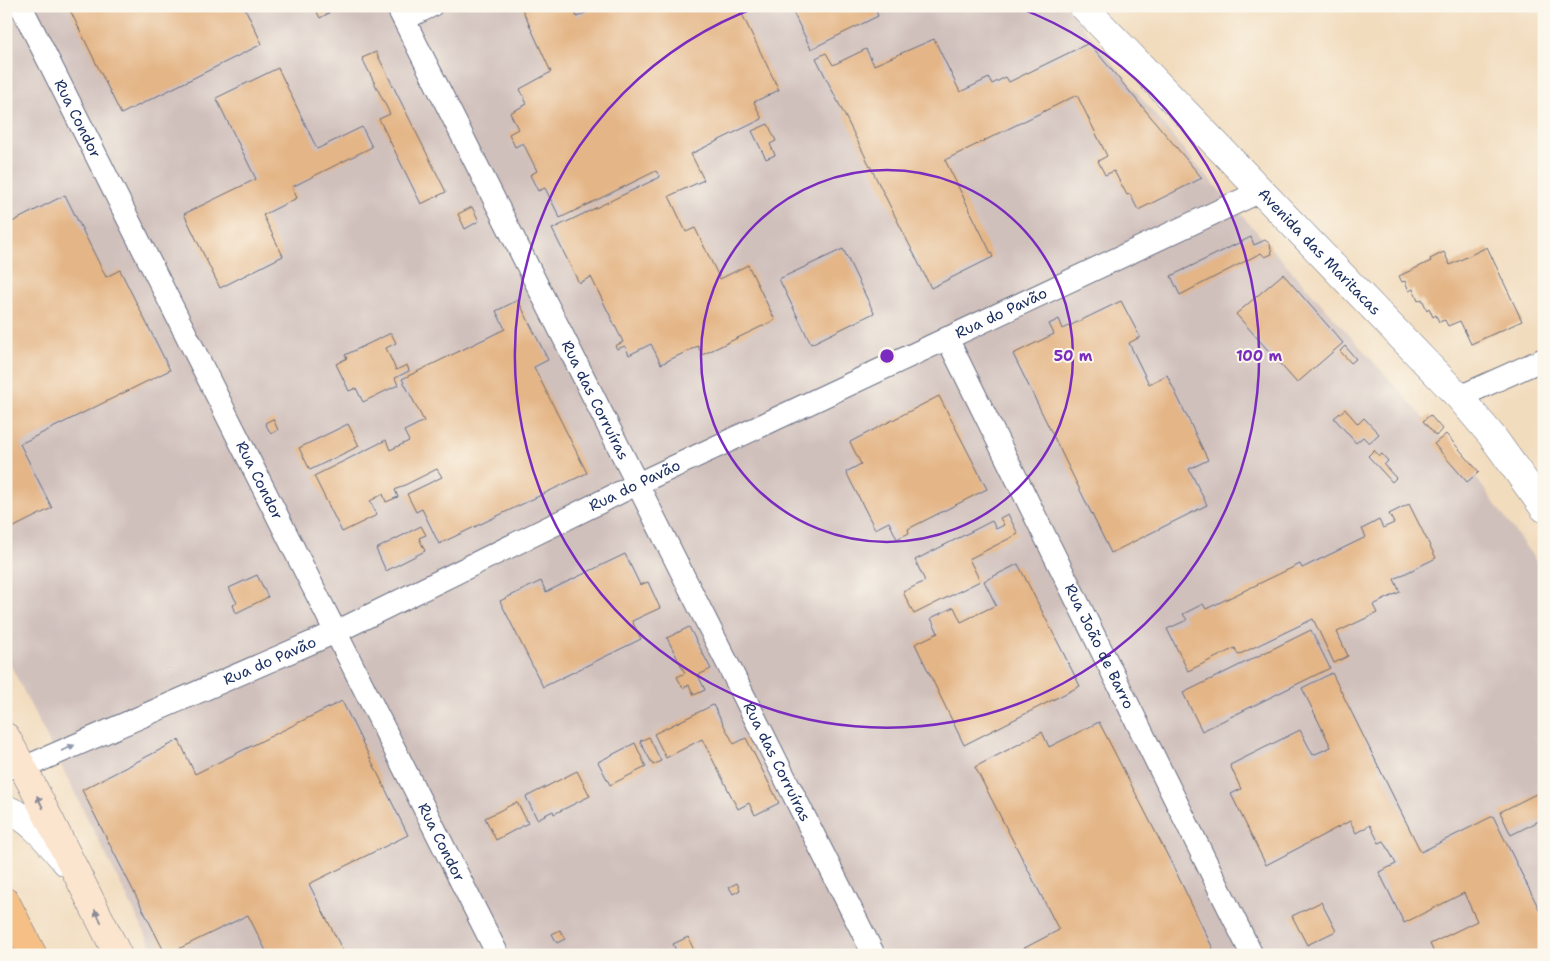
<svg xmlns="http://www.w3.org/2000/svg" width="1550" height="961" viewBox="0 0 1550 961" font-family="'Shantell Sans',sans-serif">
	<style>
		.industrial { fill: #d0c0bc }
		.building { fill: #e4b586 }
		.lines { fill: none; stroke-linecap: round; stroke-linejoin: round }
		.minor-casing { stroke: #666c80; stroke-width: 24 }
		.tertiary-casing { stroke: #666c80; stroke-width: 29 }
		.secondary-casing { stroke: #666c80; stroke-width: 29 }
		.trunk-casing { stroke: #666c80; stroke-width: 29 }
		.minor { stroke: #fff; stroke-width: 22 }
		.tertiary { stroke: #fff; stroke-width: 28 }
		.secondary { stroke: #fbe5cf; stroke-width: 28 }
		.trunk { stroke: #f5bf86; stroke-width: 28 }
		.oneway { fill: #8d97ae }
		.oneway2 { fill: #8b8a96 }
		.ring { fill: none; stroke: #7b2cbf; stroke-width: 2.5 }
		.labels { text-anchor: middle; stroke-width: 4; stroke-linejoin: round; paint-order: stroke }
		.street-label { font-size: 15px; fill: #1b2f5e; stroke: #fbf7ec }
		.centre { fill: #7b2cbf; stroke: #fbf7ec; stroke-width: 2.5 }
		.ring-label { font-size: 15px; text-anchor: middle; font-weight: bold; fill: #7b2cbf; stroke: #fbf7ec; stroke-width: 4; stroke-linejoin: round; paint-order: stroke }
	</style>
	<rect width="100%" height="100%" fill="#fbf7ec"/>
	<filter id="ink" filterUnits="userSpaceOnUse"><feTurbulence type="fractalNoise" baseFrequency=".02" numOctaves="2"/><feDisplacementMap in="SourceGraphic" scale="10" xChannelSelector="R" yChannelSelector="G"/><feConvolveMatrix kernelMatrix="1 2 1 2 8 2 1 2 1" color-interpolation-filters="sRGB"/></filter>
	<filter id="wash" filterUnits="userSpaceOnUse"><feTurbulence type="fractalNoise" baseFrequency=".0096" numOctaves="4" result="noise"/><feDisplacementMap in="SourceGraphic" scale="20" xChannelSelector="R" yChannelSelector="G"/><feGaussianBlur stdDeviation="1.12" result="paint"/><feColorMatrix in="noise" values="0 0 0 0 0 0 0 0 0 0 0 0 0 0 0 0 0 1.4 0 .05"/><feComposite in="paint" operator="in"/></filter>
	<g filter="url(#wash)">
		<rect width="100%" height="100%" fill="#f2dcbe"/>
		<path class="industrial" d="M6,6H1066L1193,161L1469,468L1544,572V955H156L6,656Z"/>
		<g id="blocks">
			<path class="building" d="M68,6H244L262,44L121,114Z
				M314,6H326L329,13L320,18Z
				M528,6H572L577,17L599,6H738L779,90L754,102L762,119L691,154L704,180L669,196L686,232L695,228L720,279L748,265L775,320L702,355L698,346L661,364L651,344L629,355L625,346L617,349L615,346L623,342L591,277L579,283L552,229L660,177L656,171L560,218L545,188L538,191L530,175L537,171L523,143L515,147L509,134L518,129L510,113L527,104L520,89L551,72L522,9Z
				M790,6H874L878,16L811,49Z
				M934,39L960,92L989,78L992,84L1006,77L1009,82L1089,43L1202,178L1138,210L1130,194L1127,195L1114,171L1105,175L1098,161L1107,156L1077,95L945,160L993,257L931,288L816,58L826,53L833,65L866,49L874,65Z
				M376,52L446,192L421,204L379,119L390,114L362,58Z
				M278,68L317,149L362,127L372,147L292,187L297,198L263,215L283,256L220,288L184,214L256,179L216,98Z
				M768,124L776,141L770,144L775,155L766,159L752,131Z
				M65,195L106,277L120,270L170,370L20,444L52,508L6,531V225Z
				M472,207L479,221L465,229L458,214Z
				M1251,237L1254,245L1265,240L1270,244L1272,254L1265,257L1261,253L1180,295L1171,276Z
				M1487,247L1522,321L1471,344L1460,321L1448,326L1445,320L1439,322L1436,315L1433,317L1429,308L1427,310L1422,299L1418,301L1413,289L1409,291L1405,281L1402,282L1399,276L1431,261L1430,259L1444,252L1450,265Z
				M843,249L874,313L811,344L779,279Z
				M1283,274L1343,343L1297,383L1236,314Z
				M518,300L548,360L534,367L587,473L439,544L422,509L416,512L407,494L442,477L437,469L395,490L398,497L386,502L383,494L370,501L377,515L342,532L314,476L386,440L390,450L409,441L404,431L424,421L402,379L505,329L496,311Z
				M1121,301L1140,337L1129,343L1149,384L1167,375L1208,460L1189,469L1207,505L1111,553L1013,354L1054,334L1049,324L1059,319L1063,329Z
				M391,333L396,343L386,348L396,370L407,365L409,371L395,378L398,385L363,402L356,388L349,391L336,364L347,358L345,355Z
				M1345,346L1356,359L1351,363L1340,351Z
				M939,396L987,489L908,529L909,533L897,539L889,522L875,529L846,472L861,464L850,442Z
				M1345,409L1358,424L1364,418L1379,434L1369,443L1363,437L1356,443L1334,418Z
				M1430,415L1442,429L1436,436L1423,421Z
				M273,419L278,430L271,434L265,423Z
				M348,424L359,446L310,470L299,448Z
				M1446,434L1479,472L1467,482L1434,444Z
				M1374,450L1379,456L1382,454L1388,461L1384,465L1396,478L1392,482L1368,456Z
				M1409,504L1436,558L1394,579L1400,592L1373,605L1377,613L1337,632L1348,656L1334,663L1313,619L1238,655L1235,648L1188,671L1167,629L1187,620L1183,614L1203,604L1206,609L1300,564L1302,568L1366,537L1362,529L1379,520L1383,528L1394,523L1389,514Z
				M1008,514L1018,534L969,559L980,581L914,614L903,592L925,581L915,560L992,521L996,529L1004,525L1000,518Z
				M421,526L426,535L419,538L425,551L386,571L376,549Z
				M625,554L640,585L648,582L660,608L632,621L641,639L543,687L500,601L541,581L546,592Z
				M1018,564L1080,686L964,745L915,644L938,633L931,618L954,607L961,622L996,605L984,581Z
				M257,575L268,597L236,613L233,605L237,603L229,588Z
				M689,627L711,669L698,675L705,690L694,695L689,685L683,688L677,677L685,673L667,638Z
				M1311,630L1330,668L1202,731L1183,693Z
				M1332,673L1421,852L1493,816L1544,919V955H1435L1430,944L1477,921L1464,893L1404,923L1379,872L1396,864L1384,841L1379,843L1370,825L1356,833L1350,821L1266,865L1231,794L1241,789L1230,765L1300,730L1313,755L1331,747L1302,688Z
				M342,701L408,835L309,884L345,955H268L248,915L166,955L82,790L179,740L195,774Z
				M713,705L734,744L746,738L779,803L755,815L749,803L738,809L702,739L666,758L654,734Z
				M1099,722L1176,872L1216,955H1011L1059,930L975,767L1042,732L1049,747Z
				M649,737L661,761L653,765L640,741Z
				M635,743L646,767L610,785L598,762Z
				M577,771L590,796L554,814L553,811L537,819L526,797Z
				M1544,790V824L1541,820L1511,835L1500,812Z
				M517,802L528,823L496,840L485,818Z
				M737,883L740,890L733,894L729,887Z
				M1321,902L1336,931L1307,945L1292,916Z
				M560,930L565,939L557,943L552,934Z
				M688,937L696,955H678L673,944Z"/>
		</g>
	</g>
	<g filter="url(#ink)">
		<use href="#blocks" fill-opacity="0" stroke="#666c80" stroke-width="1"/>
		<g class="lines">
			<g class="minor-casing">
				<g id="minor">
					<path id="s1" d="M21,6L498,955"/>
					<path id="s2" d="M397,6L874,955"/>
					<path d="M404,19L431,6"/>
					<path id="s3" d="M947,338L1252,955"/>
					<path d="M1459,397L1544,359"/>
					<path id="s4" d="M6,767L23,768L336,632L637,484L1261,191"/>
				</g>
			</g>
			<g class="tertiary-casing">
				<g id="tertiary">
					<path id="s5" d="M1083,6L1459,397L1492,436L1544,508"/>
					<path d="M6,809C32,819 48,841 66,862"/>
				</g>
			</g>
			<g class="secondary-casing">
				<path id="secondary" d="M6,737L30,781L118,955"/>
			</g>
			<g class="trunk-casing">
				<path id="trunk" d="M6,902L33,955"/>
			</g>
			<use href="#minor" class="minor"/>
			<use href="#tertiary" class="tertiary"/>
			<use href="#secondary" class="secondary"/>
			<use href="#trunk" class="trunk"/>
		</g>
		<defs><path id="oneway-solid" d="M-6-.8H1V-3.2L6.5 0L1 3.2V.8H-6Z" transform="scale(1.25)"/></defs>
		<use class="oneway" href="#oneway-solid" transform="translate(68 748) rotate(-24)"/>
		<g class="oneway2">
			<use href="#oneway-solid" transform="translate(40 802) rotate(-116)"/>
			<use href="#oneway-solid" transform="translate(98 916) rotate(-117)"/>
		</g>
	</g>
	<g class="ring">
		<circle cx="887" cy="356" r="186"/>
		<path d="M1014 6A372 372 0 1 1 760 6"/>
	</g>
	<g class="labels">
		<g class="street-label">
			<text dy="5" stroke="none"><textPath href="#s1" startOffset="126">Rua Condor</textPath></text>
			<text dy="5" stroke="none"><textPath href="#s5" startOffset="341">Avenida das Maritacas</textPath></text>
			<text dy="5" stroke="none"><textPath href="#s4" startOffset="1096">Rua do Pavão</textPath></text>
			<text dy="5" stroke="none"><textPath href="#s2" startOffset="441">Rua das Corruíras</textPath></text>
			<text dy="5" stroke="none"><textPath href="#s1" startOffset="531">Rua Condor</textPath></text>
			<text dy="5" stroke="none"><textPath href="#s4" startOffset="691">Rua do Pavão</textPath></text>
			<text dy="5" stroke="none"><textPath href="#s3" startOffset="344">Rua João de Barro</textPath></text>
			<text dy="5" stroke="none"><textPath href="#s4" startOffset="286">Rua do Pavão</textPath></text>
			<text dy="5" stroke="none"><textPath href="#s2" startOffset="846">Rua das Corruíras</textPath></text>
			<text dy="5" stroke="none"><textPath href="#s1" startOffset="936">Rua Condor</textPath></text>
		</g>
	</g>
	<circle cx="887" cy="356" r="8" class="centre"/>
	<g class="ring-label">
		<text x="1073" y="361">50 m</text>
		<text x="1259" y="361">100 m</text>
	</g>
	<rect width="1550" height="961" fill="none" stroke="#fbf7ec" stroke-width="25"/>
</svg>
